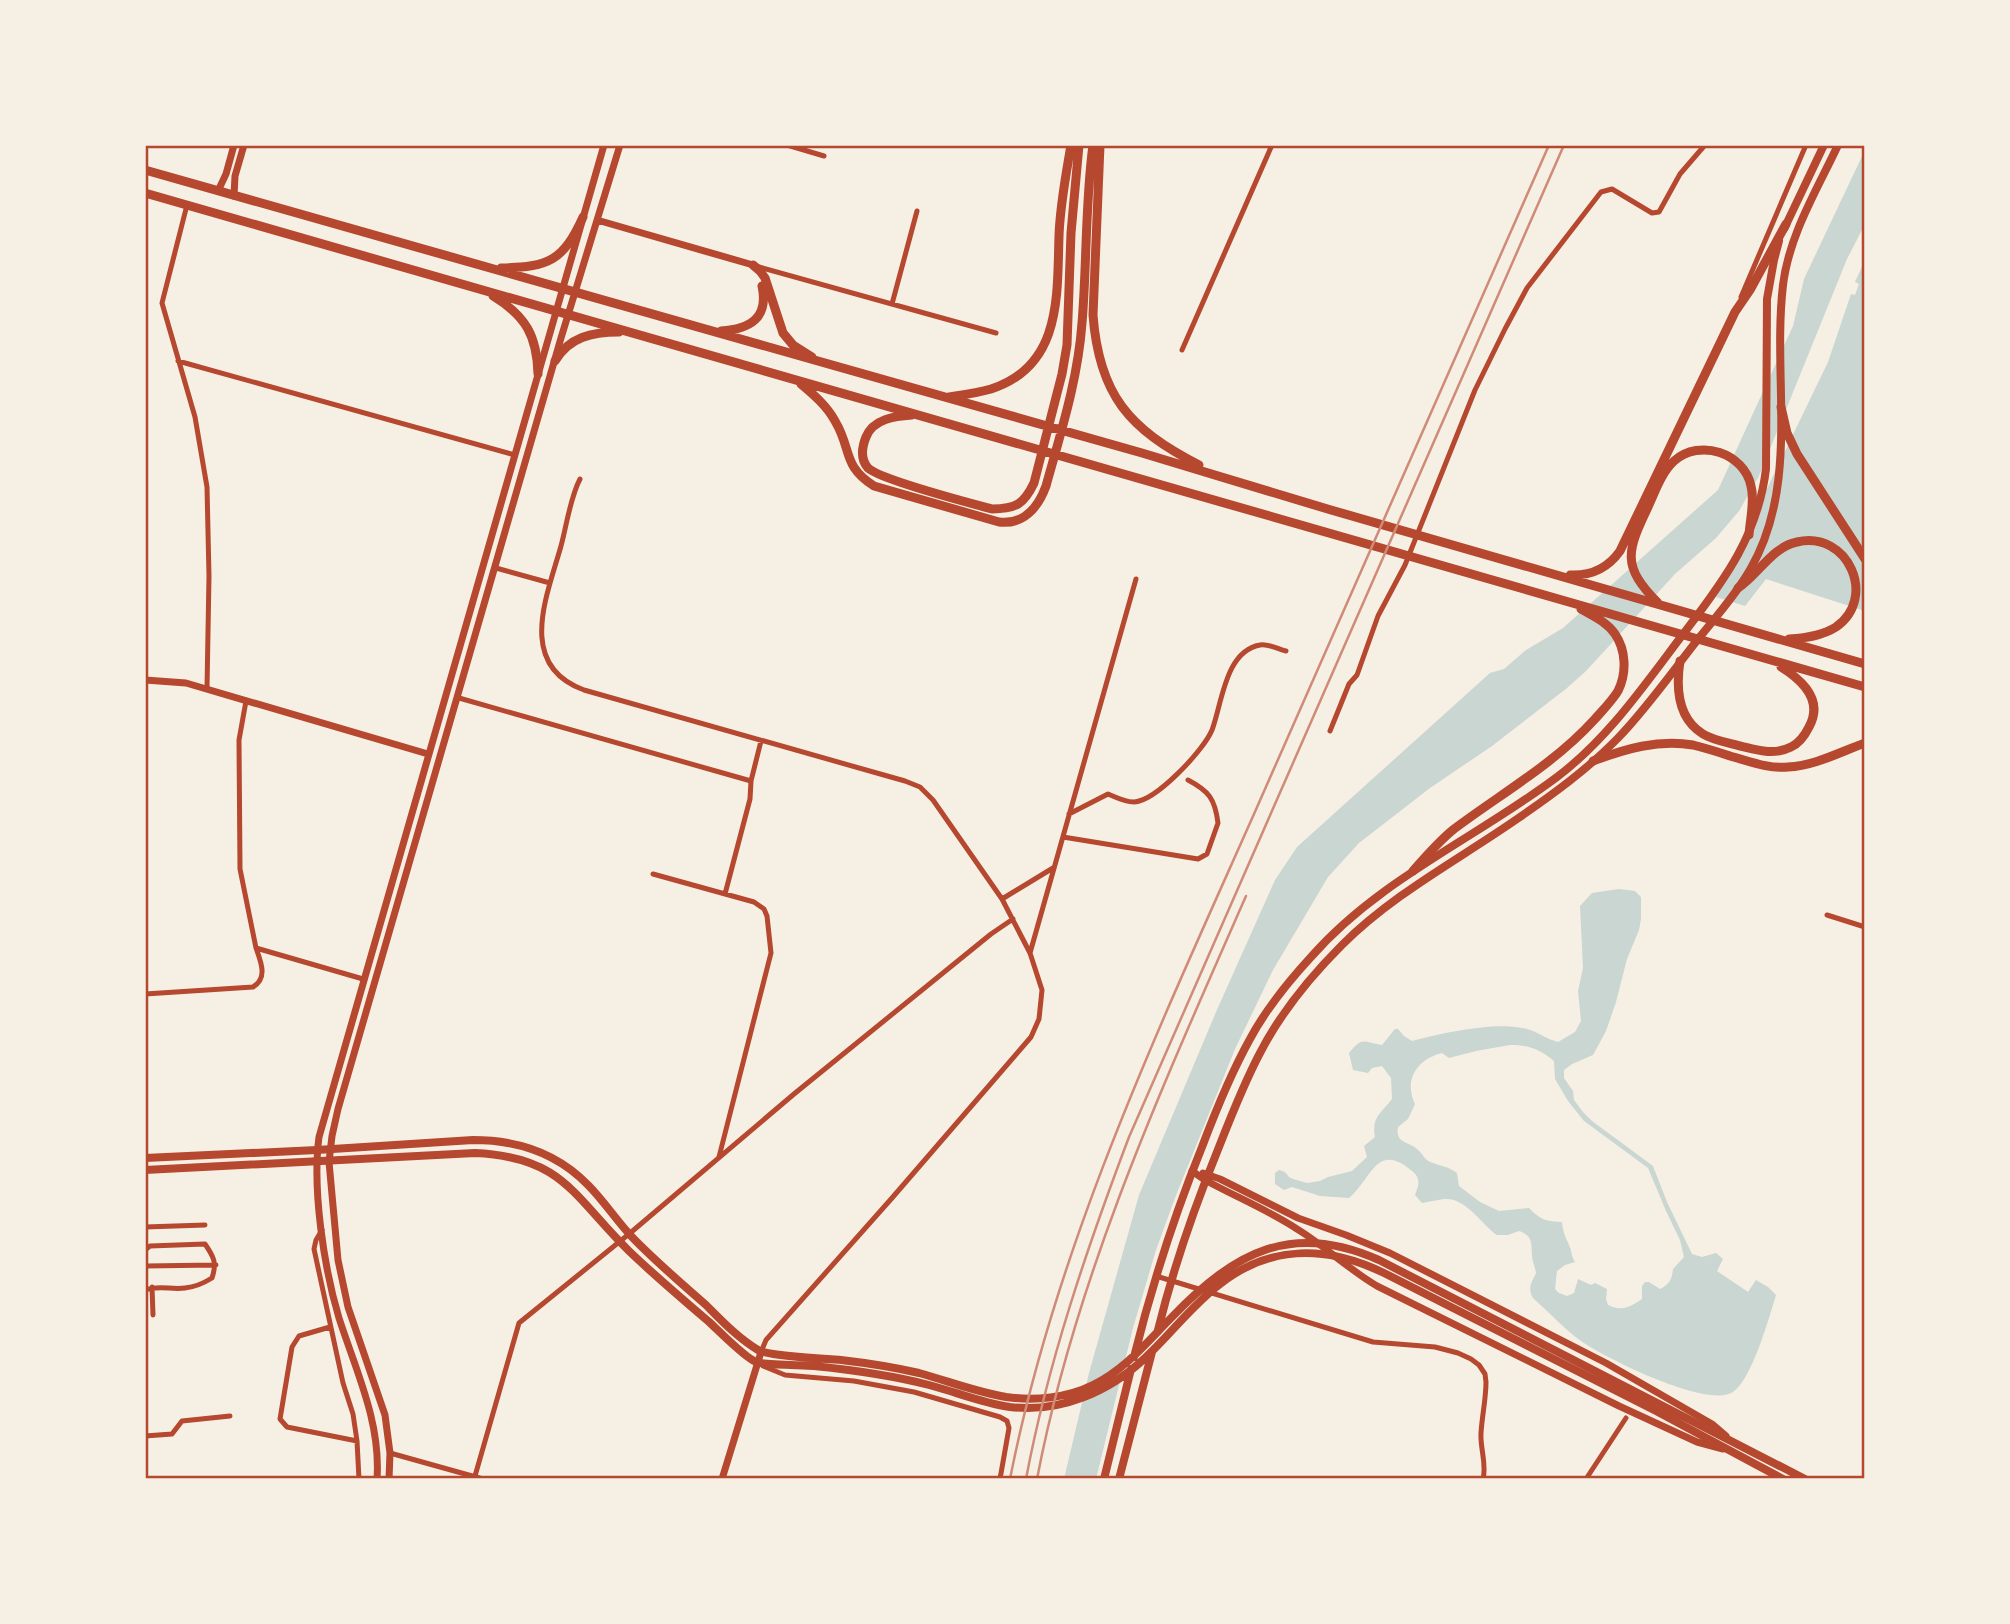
<svg xmlns="http://www.w3.org/2000/svg" width="2010" height="1624" viewBox="0 0 2010 1624" font-family="'Fira Sans',sans-serif">
	<style>
		.water { fill: #c9d6d2; fill-rule: evenodd }
		.lines { fill: none; stroke-linecap: round; stroke-linejoin: round }
		.minor { stroke: #b5482f; stroke-width: 5 }
		.tertiary { stroke: #b5482f; stroke-width: 7 }
		.secondary { stroke: #b5482f; stroke-width: 8 }
		.primary { stroke: #b5482f; stroke-width: 9 }
		.rail { stroke: #cf8b77; stroke-width: 2.5 }
		.neatline { fill: none; stroke: #b5482f; stroke-width: 2.5 }
	</style>
	<rect width="100%" height="100%" fill="#f6efe4"/>
	<path class="water" d="M1865,150V224L1847,259L1759,476L1739,511L1716,538L1675,574L1586,671L1567,688L1492,746L1430,788L1359,843L1328,877L1273,970L1235,1049L1175,1198L1156,1250L1133,1328L1096,1479H1064L1089,1373L1139,1195L1216,1012L1275,880L1297,847L1490,673L1504,669L1526,650L1563,628L1718,490L1793,326L1804,279Z
		M1865,260V611L1766,579L1745,606L1716,597L1718,580L1735,555L1828,362L1851,294L1855,295L1859,284L1855,282Z
		M1619,889L1635,891L1641,897V919L1639,930L1627,959L1616,1002L1606,1031L1593,1055L1572,1064L1564,1070V1078L1573,1091L1574,1100L1583,1112L1592,1121L1653,1166L1667,1202L1692,1254L1702,1257L1716,1253L1723,1259L1717,1271L1748,1292L1756,1280L1768,1287L1776,1295C1769,1318 1752,1379 1733,1392C1708,1409 1605,1358 1581,1341C1564,1329 1549,1312 1533,1298C1527,1288 1532,1282 1536,1273C1535,1266 1532,1261 1532,1255C1531,1242 1533,1236 1519,1231L1508,1235H1497C1481,1224 1466,1197 1444,1199C1436,1200 1429,1202 1422,1203L1415,1195C1419,1185 1421,1178 1412,1171C1376,1141 1372,1179 1349,1198L1320,1196L1292,1187L1284,1190L1275,1184V1173L1279,1170L1285,1172L1289,1177L1293,1179L1307,1183L1320,1181L1328,1177L1352,1171L1367,1157L1364,1146L1375,1137C1371,1118 1381,1113 1392,1099L1391,1078L1382,1066L1372,1068L1368,1073L1353,1070L1349,1053C1363,1036 1362,1042 1382,1045L1395,1029H1398L1404,1036L1412,1041C1442,1033 1493,1022 1522,1028C1536,1030 1545,1039 1558,1042L1575,1032L1581,1021L1578,991L1583,968L1580,906L1592,893ZM1510,1045C1528,1045 1540,1049 1554,1061L1555,1079L1568,1101L1584,1121L1648,1168L1666,1211L1680,1240L1684,1257L1673,1269C1672,1279 1670,1284 1660,1289L1649,1282H1645L1642,1286V1299C1630,1307 1622,1312 1608,1305L1606,1299L1607,1289L1595,1283L1591,1285L1578,1279L1574,1293L1567,1296L1559,1293L1555,1289L1557,1271L1565,1265L1575,1262C1571,1256 1572,1251 1569,1245C1565,1236 1563,1232 1562,1222C1547,1222 1539,1219 1529,1208L1499,1211L1480,1202L1459,1186L1457,1173C1448,1166 1440,1166 1430,1162C1424,1159 1423,1154 1418,1150C1409,1141 1395,1144 1398,1127L1408,1119L1415,1104C1403,1079 1418,1059 1442,1053L1449,1058L1476,1051Z"/>
	<g class="lines">
		<path class="minor" d="M787,145L824,156
			M187,205L162,303L195,417L207,487L209,576L207,688
			M759,267L996,333
			M1741,297L1806,145
			M892,304L917,211
			M1182,350L1272,145
			M178,361L515,455
			M580,479C570,498 567,524 561,546C547,596 516,665 584,690L905,781L920,787L933,800L1002,899L1030,953L1042,990L1039,1019L1031,1037L892,1198L766,1340L761,1352
			M496,568L550,583
			M459,698L751,781
			M246,701L239,740L240,869L256,948
			M1330,731L1349,684L1357,675L1378,616L1405,565L1475,390L1505,329L1527,288L1601,192L1612,189L1652,213L1659,212L1680,174L1705,145
			M1069,814L1108,794C1115,797 1125,802 1134,802C1156,801 1204,750 1212,730C1222,704 1225,651 1260,645C1267,643 1278,649 1286,651
			M1063,837L1198,859L1207,854L1218,823C1215,799 1209,791 1188,780
			M653,874L754,902L764,909L767,916L771,953L719,1157
			M725,894L750,799L751,781L761,741
			M1002,899L1053,868
			M1827,915L1865,927
			M1030,953L1136,579
			M145,994L253,987C268,978 261,962 256,948L363,979
			M145,1227L205,1225
			M322,1230L316,1240L314,1249L343,1383L353,1414L357,1441L359,1479
			M145,1250L150,1246L205,1244C214,1257 217,1263 212,1278C204,1283 195,1287 185,1288C172,1290 158,1285 145,1290
			M145,1266L216,1265
			M1156,1276L1373,1342L1435,1347L1458,1353L1471,1359L1479,1365L1485,1374L1486,1382C1486,1399 1482,1416 1481,1433C1480,1449 1487,1464 1483,1479
			M152,1287L153,1315
			M330,1327L299,1336L292,1347L280,1419L287,1427L357,1441
			M763,1366L785,1375L854,1381L914,1392L1000,1417L1007,1421L1009,1428L1000,1479
			M145,1436L172,1434L182,1421L230,1416
			M390,1453L483,1479
			M475,1476L519,1323L629,1234L794,1094L991,934L1013,919
			M1586,1479L1626,1418"/>
		<path class="tertiary" d="M218,191L226,174L234,145
			M234,196L235,176L244,145
			M597,220L753,265
			M145,680L186,683L428,754
			M1192,1171L1205,1180C1236,1197 1268,1210 1297,1229C1325,1246 1348,1269 1377,1286L1619,1406L1697,1442L1723,1449
			M1203,1173L1220,1179L1298,1218L1346,1235L1390,1253L1606,1363L1712,1424L1726,1436
			M377,1479C381,1422 356,1371 339,1318C324,1268 312,1189 319,1137L604,145
			M389,1479L390,1453L385,1415L348,1307L338,1260L329,1162L332,1136L338,1109L561,338L620,145
			M722,1479L761,1352"/>
		<path class="secondary" d="M1784,229L1824,145
			M145,1158L317,1150L473,1140C516,1140 557,1153 588,1185C604,1201 616,1220 632,1237C655,1261 681,1283 706,1305C722,1321 738,1338 758,1350C766,1356 826,1359 841,1360C867,1363 893,1367 919,1373C948,1381 976,1392 1006,1397C1035,1401 1067,1398 1093,1385C1126,1369 1148,1341 1173,1316C1235,1252 1292,1221 1379,1260L1805,1479
			M145,1170L475,1153C563,1157 573,1196 629,1251C654,1275 681,1298 708,1321C718,1330 745,1358 756,1362C763,1365 803,1365 814,1366C853,1370 891,1375 929,1385C956,1392 982,1403 1010,1407C1060,1413 1109,1392 1145,1358C1171,1334 1192,1305 1220,1284C1271,1244 1328,1246 1384,1273L1656,1411L1783,1479
			M1158,1330C1173,1269 1193,1211 1217,1152C1230,1119 1243,1085 1260,1053C1280,1014 1311,976 1342,945C1393,894 1458,860 1517,819C1552,795 1588,769 1618,738C1646,709 1670,675 1695,643C1714,619 1736,595 1751,568C1800,482 1772,379 1783,285C1789,235 1817,190 1838,145
			M1134,1357C1152,1285 1174,1216 1202,1147C1216,1110 1231,1073 1250,1039C1266,1009 1288,982 1311,957C1378,880 1476,838 1557,777C1610,737 1647,681 1687,629C1726,578 1758,534 1766,469L1767,299L1774,260L1779,241
			M1104,1479L1131,1369
			M1119,1479L1152,1352"/>
		<path class="primary" d="M1100,145L1093,315C1099,395 1129,429 1199,465
			M145,170L1142,453L1331,510L1865,664
			M145,193L1865,687
			M753,265L760,271L765,278L783,333L793,345L812,357
			M501,268C549,267 563,261 583,217
			M493,296C526,316 537,336 538,374
			M721,331C750,329 769,318 762,286
			M555,361C569,337 592,332 619,332
			M801,384C813,394 827,406 835,421C852,449 842,466 874,486L999,522C1023,525 1038,508 1046,486C1061,432 1078,379 1082,323C1087,264 1085,204 1093,145
			M949,397C962,395 977,393 991,389C1062,366 1057,296 1059,236C1060,205 1066,175 1071,145
			M1781,407L1787,433L1797,454L1865,559
			M912,415C895,416 873,419 866,437C862,447 860,459 868,468C881,480 970,503 992,509C1016,509 1024,504 1034,483L1062,374L1067,345L1071,233L1079,145
			M1570,575C1591,576 1608,568 1620,551L1735,312L1750,290L1786,224
			M1738,588C1758,575 1772,547 1797,542C1848,530 1878,598 1836,627C1822,636 1805,638 1789,639
			M1658,603C1621,566 1627,551 1648,507C1655,492 1661,473 1674,461C1700,438 1744,453 1751,486C1755,501 1750,519 1749,535
			M1680,661C1676,687 1677,718 1703,734C1714,741 1731,743 1744,747C1760,751 1775,755 1791,747C1800,743 1805,735 1809,727C1824,700 1802,680 1781,667
			M1593,761C1625,749 1658,739 1693,745C1705,748 1718,752 1730,756C1749,761 1768,769 1788,767C1814,766 1840,752 1865,743
			M1413,871C1426,856 1439,841 1454,829C1502,793 1554,764 1594,720C1602,711 1612,701 1618,691C1627,673 1626,650 1615,634C1607,622 1593,616 1581,609"/>
		<path class="rail" d="M1010,1479C1056,1246 1158,1030 1254,814C1353,591 1451,368 1549,145
			M1026,1479C1048,1362 1087,1248 1129,1137L1564,145
			M1037,1479C1076,1275 1163,1085 1246,896"/>
	</g>
	<rect width="2010" height="1624" fill="none" stroke="#f6efe4" stroke-width="294"/>
	<rect x="147" y="147" width="1716" height="1330" class="neatline"/>
</svg>
